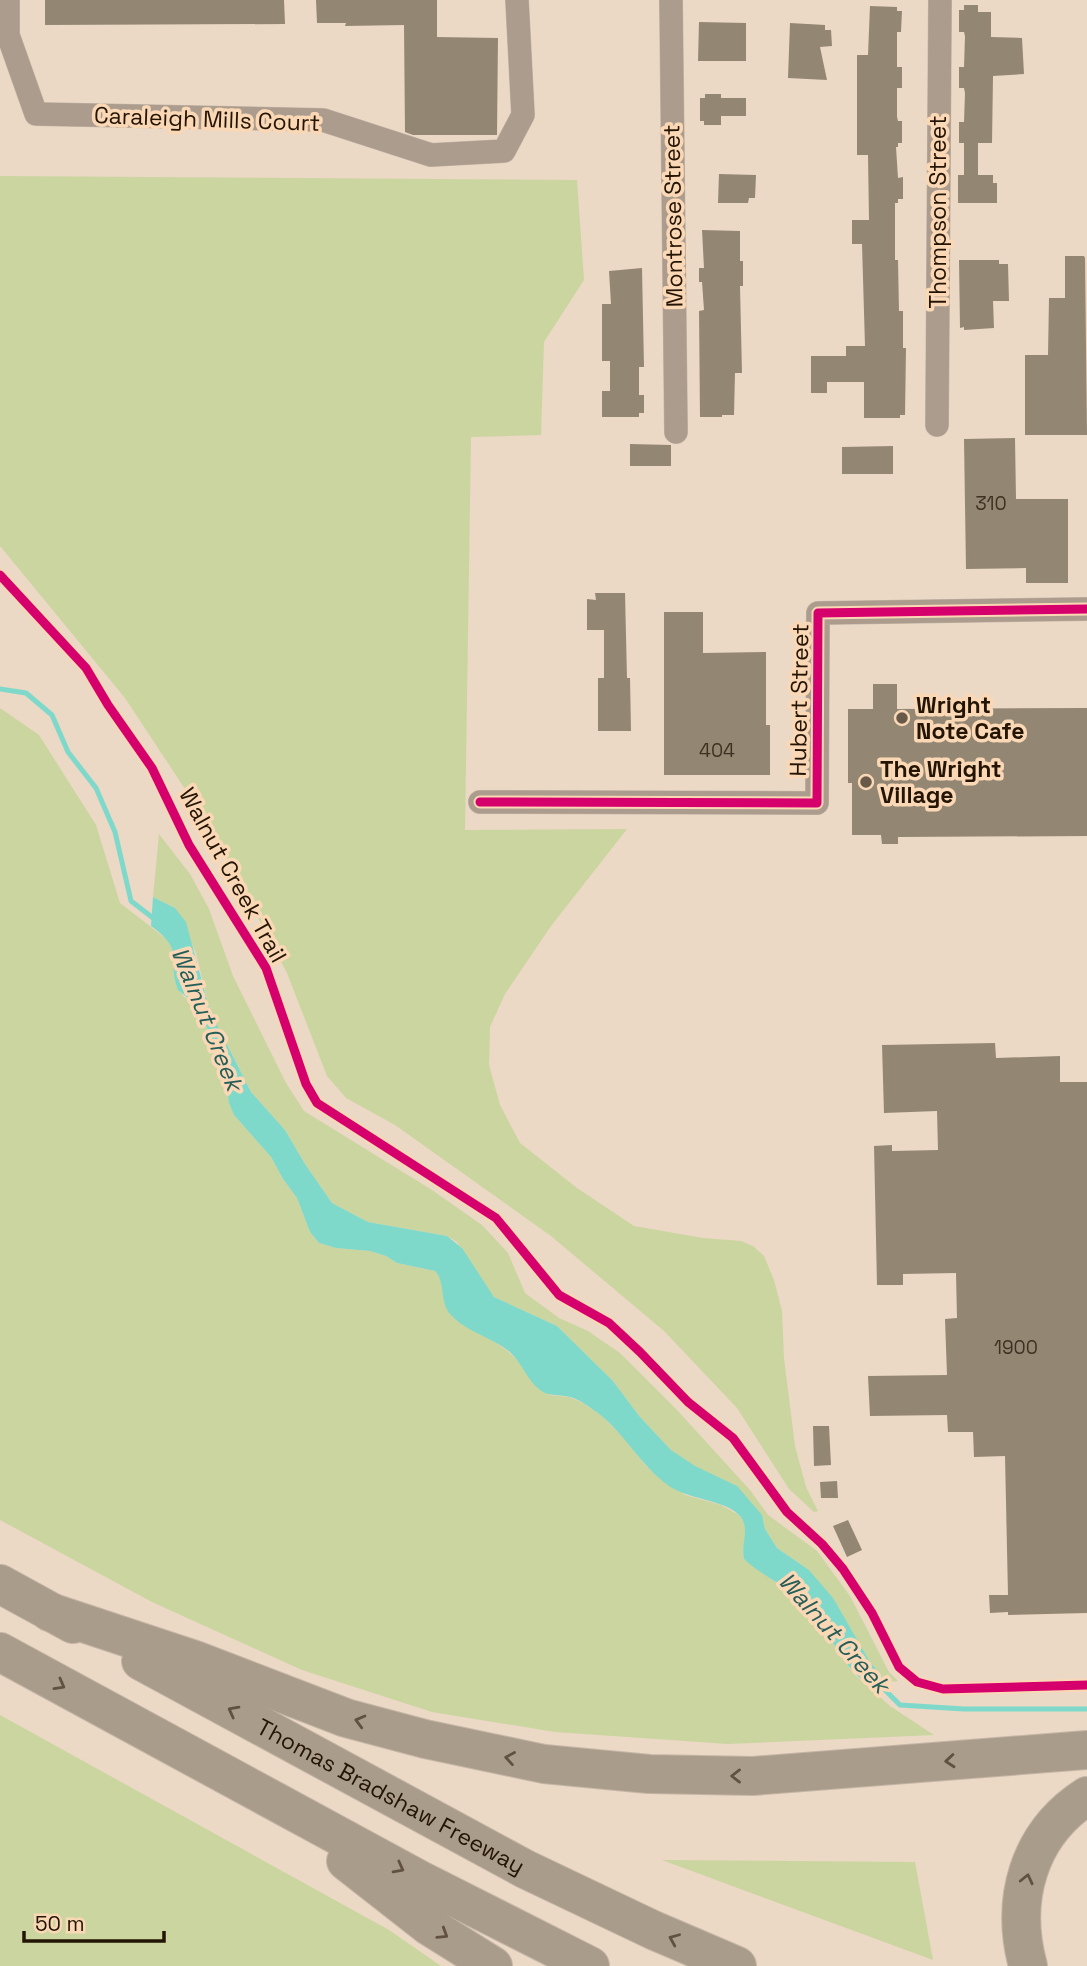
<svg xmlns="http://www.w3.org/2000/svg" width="1087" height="1966" viewBox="0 0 1087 1966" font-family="'Space Grotesk',sans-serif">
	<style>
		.green { fill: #cbd5a0 }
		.water { fill: #7fd9cb }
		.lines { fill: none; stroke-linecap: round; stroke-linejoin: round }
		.stream { stroke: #7fd9cb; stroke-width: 5 }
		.building { fill: #938774 }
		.minor-casing { stroke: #c4b5a6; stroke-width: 24 }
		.motorway-casing { stroke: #c4b5a6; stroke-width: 40 }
		.minor { stroke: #ac9c8d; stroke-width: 23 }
		.motorway { stroke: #aa9c8a; stroke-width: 38 }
		.cycleway-casing { stroke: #fad8b6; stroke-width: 13 }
		.cycleway { stroke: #d6006c; stroke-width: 9 }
		.oneway { stroke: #605140 }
		.poi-dot { fill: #695948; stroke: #fad8b6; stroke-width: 2.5 }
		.labels { text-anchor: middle; stroke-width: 7; stroke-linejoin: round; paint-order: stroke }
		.number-label { font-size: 19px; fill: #3f3120 }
		.street-label { font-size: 23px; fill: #231404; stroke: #fad8b6 }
		.poi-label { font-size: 23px; font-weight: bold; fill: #231404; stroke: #fad8b6; text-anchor: start }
		.water-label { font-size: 24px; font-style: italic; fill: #255d58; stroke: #fad8b6 }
	</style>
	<rect width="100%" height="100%" fill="#ebd8c5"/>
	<path class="green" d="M0,176L577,180L584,280L544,342L541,435L471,437L465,830L627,829L551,926L505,994L490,1027L489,1065L500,1105L520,1143L577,1188L634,1226L703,1238L741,1241L753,1246L764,1256L774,1280L782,1311L784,1358L795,1446L806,1487L818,1511L814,1512L789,1489L737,1408L664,1331L551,1236L395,1125L346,1098L327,1076L287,973L214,833L125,698L0,546Z
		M0,708L39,735L96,825L120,903L169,941L173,949L176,985L184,997L195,1004L214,1042L218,1058L225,1071L229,1102L234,1115L271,1157L283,1179L297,1198L310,1232L319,1243L336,1248L370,1251L386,1256L397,1263L435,1271L439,1276L464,1325L487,1336L509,1352L520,1363L539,1389L550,1395L569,1397L583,1403L601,1415L626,1440L646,1466L685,1495L721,1505L739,1515L744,1521L746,1532L743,1553L744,1559L804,1603L816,1616L853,1673L890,1706L934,1735L728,1744L555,1732L432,1712L302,1670L152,1602L0,1520Z
		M159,834L190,874L209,909L233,976L286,1083L304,1111L432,1190L482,1225L508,1253L525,1293L559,1318L588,1331L620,1353L677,1410L750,1490L768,1515L817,1551L850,1596L889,1672L898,1681L887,1682L870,1662L809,1570L777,1548L765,1529L762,1515L671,1450L640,1417L613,1381L557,1326L494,1297L457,1242L447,1236L368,1222L332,1203L305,1164L285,1130L251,1092L210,1011L196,953L175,908L153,897Z
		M0,1715L389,1930L441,1966H0Z
		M662,1860L915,1862L933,1960Z"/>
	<path class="water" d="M153,897L175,908L186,922L210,1011L251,1092L285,1130L305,1164L332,1203L368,1222L447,1236L462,1248L494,1297L557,1326L613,1381L640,1417L671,1450L695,1466L737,1486L762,1515L765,1529L777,1548L809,1570L833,1598L870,1662L887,1682L867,1684C837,1661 832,1632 806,1605C788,1586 763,1577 744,1559C740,1543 752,1527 738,1514C723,1500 688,1499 669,1486C641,1466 625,1434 598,1413C589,1407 581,1400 570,1397C560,1394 549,1397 540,1390C527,1380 522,1363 510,1352C492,1337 466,1332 451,1315C439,1303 446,1282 435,1271L397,1263L386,1256L370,1251L336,1248L319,1243L310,1232L297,1198L283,1179L271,1157L234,1115L229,1103L225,1071L218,1058L214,1042L195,1004L178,990C166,959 187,952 151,926Z"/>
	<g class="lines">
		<path class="stream" d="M0,689L26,693L52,715L68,752L96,788L115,832L131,901L157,921
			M873,1678L900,1705L964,1709H1087"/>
	</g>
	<path class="building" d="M45,0H284L285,24L45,25Z
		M316,0H437V37L498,38L497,135H413L405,132L404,25L345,26L346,23H317Z
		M964,5H978V12H991V37L1022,38L1024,74L993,76L992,143H978V175H993V183H997V203H958V175H964V143H959V122H964L965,93L964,88H959V67H964L965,36L964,32H959V10H964Z
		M870,6L897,7V11H902L901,32H897V67H902V88H897V117L898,121H902V143H898V147H896L898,178L903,177V199H898V203H895V260H898L899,311H903V348H906L905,415H900V418H864V382H827V393H811V356H846V346H865L862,244H852V220H869L868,155H857V55H868Z
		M699,22L746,23V61H698Z
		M790,23L825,25V30H831L832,46L820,47L827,80L788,78Z
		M705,94H721V98H746V116H721V125H704V121H700V98H705Z
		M719,174L756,175L755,198H749L748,203H718Z
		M702,230L740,231V261H743V286H740L742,373H735L734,415H722V417H700L699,311L704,310L702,282H699V268H704Z
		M1065,256H1084L1085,258L1087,435H1025V355H1048L1049,298H1065Z
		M959,260H999V264H1008L1009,301H993L994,328L964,330V327L960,328Z
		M642,268L644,367H639V395H644V413H639V417H602V391H610V361H602V304H611L609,271Z
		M1015,438L1016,499H1068V583H1026V568L966,569L964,439Z
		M630,444L671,445V466H630Z
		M893,446V474H842V447Z
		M595,593H625L627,678H630L631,731H598V678H604V630H587V599L596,600Z
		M664,612H703V653L766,652V725H770V775H664Z
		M873,684H897V709L1087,708V836L898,837V844H882L881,835H852V783H848V709H873Z
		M995,1043L996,1058L1060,1056V1082H1087V1613L1008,1615V1612L990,1613L989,1595H1008L1005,1456L974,1457L973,1432H948L947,1415L870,1416L868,1376L947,1375L945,1319L957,1318L956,1273L903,1274V1285H877L874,1146L892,1145V1151L938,1150L937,1111L884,1113L882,1045Z
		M813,1426H829L831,1465L814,1466Z
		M837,1481L838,1498H821L820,1482Z
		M848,1520L862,1550L847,1557L833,1526Z"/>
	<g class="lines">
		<g class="minor-casing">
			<path id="minor" d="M8,0V35L36,114L323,120L431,155L504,151L523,115L517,0
				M671,0L676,432
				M937,425L940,0
				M480,802L817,803L818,613L1087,609"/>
		</g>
		<g class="motorway-casing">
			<g id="motorway">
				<path d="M0,1584L73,1624"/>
				<path d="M50,1612L195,1660L346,1718L425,1739L544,1764L649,1774L753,1776L1087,1750"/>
				<path d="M0,1652L420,1880L590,1966"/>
				<path id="s1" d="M141,1661L525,1869L653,1930L737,1966"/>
				<path d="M346,1861L429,1926L493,1966"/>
				<path d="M1028,1966C1010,1900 1028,1834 1087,1796"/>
			</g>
		</g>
		<use href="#minor" class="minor"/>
		<use href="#motorway" class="motorway"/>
		<g class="cycleway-casing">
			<path id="cycleway" d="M0,575L86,668L108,705L152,768L189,845L266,968L306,1084L317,1103L496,1218L559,1295L609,1323L640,1352L688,1402L733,1438L787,1512L822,1544L843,1569L872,1613L899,1667L917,1682L943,1689L1087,1685
				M480,802L817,803L818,613L1087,609"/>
		</g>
		<use href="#cycleway" class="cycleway"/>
	</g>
	<defs><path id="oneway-chevron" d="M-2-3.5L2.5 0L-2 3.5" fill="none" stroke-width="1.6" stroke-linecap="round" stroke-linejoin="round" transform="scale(1.75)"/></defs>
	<g class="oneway">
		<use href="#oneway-chevron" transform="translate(60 1685) rotate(29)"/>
		<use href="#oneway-chevron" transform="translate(233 1711) rotate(-152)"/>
		<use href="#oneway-chevron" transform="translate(360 1721) rotate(-165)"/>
		<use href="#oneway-chevron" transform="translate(510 1758) rotate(-170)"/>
		<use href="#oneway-chevron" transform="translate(950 1761) rotate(175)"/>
		<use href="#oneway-chevron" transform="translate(736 1776) rotate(180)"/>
		<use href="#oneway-chevron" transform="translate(399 1868) rotate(28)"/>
		<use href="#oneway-chevron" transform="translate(1027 1879) rotate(-77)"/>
		<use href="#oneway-chevron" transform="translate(443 1934) rotate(32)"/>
		<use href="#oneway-chevron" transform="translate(674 1939) rotate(-157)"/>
	</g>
	<g class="poi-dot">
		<circle cx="902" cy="718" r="7"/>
		<circle cx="866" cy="782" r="7"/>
	</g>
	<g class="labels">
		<g class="number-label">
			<text x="991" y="510">310</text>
			<text x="717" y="757">404</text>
			<text x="1016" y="1354">1900</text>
		</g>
		<g class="street-label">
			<text transform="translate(207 119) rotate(2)" y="8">Caraleigh Mills Court</text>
			<text transform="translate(938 212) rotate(-90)" y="8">Thompson Street</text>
			<text transform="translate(673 216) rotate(-91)" y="8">Montrose Street</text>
			<text transform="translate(799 700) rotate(-89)" y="8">Hubert Street</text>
			<text transform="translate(233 875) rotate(61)" y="8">Walnut Creek Trail</text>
			<text dy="8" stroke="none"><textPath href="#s1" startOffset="284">Thomas Bradshaw Freeway</textPath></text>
		</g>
		<g class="poi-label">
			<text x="916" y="713">Wright<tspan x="916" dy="26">Note Cafe</tspan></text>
			<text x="880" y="777">The Wright<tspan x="880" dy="26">Village</tspan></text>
		</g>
		<g class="water-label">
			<text transform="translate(207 1019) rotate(68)" y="8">Walnut Creek</text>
			<text transform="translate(834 1633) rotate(48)" y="8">Walnut Creek</text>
		</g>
	</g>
	<path d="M24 1931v10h140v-10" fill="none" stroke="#231404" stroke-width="3.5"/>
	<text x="35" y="1931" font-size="21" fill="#231404" stroke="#fad8b6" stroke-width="5" paint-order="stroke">50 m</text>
</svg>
